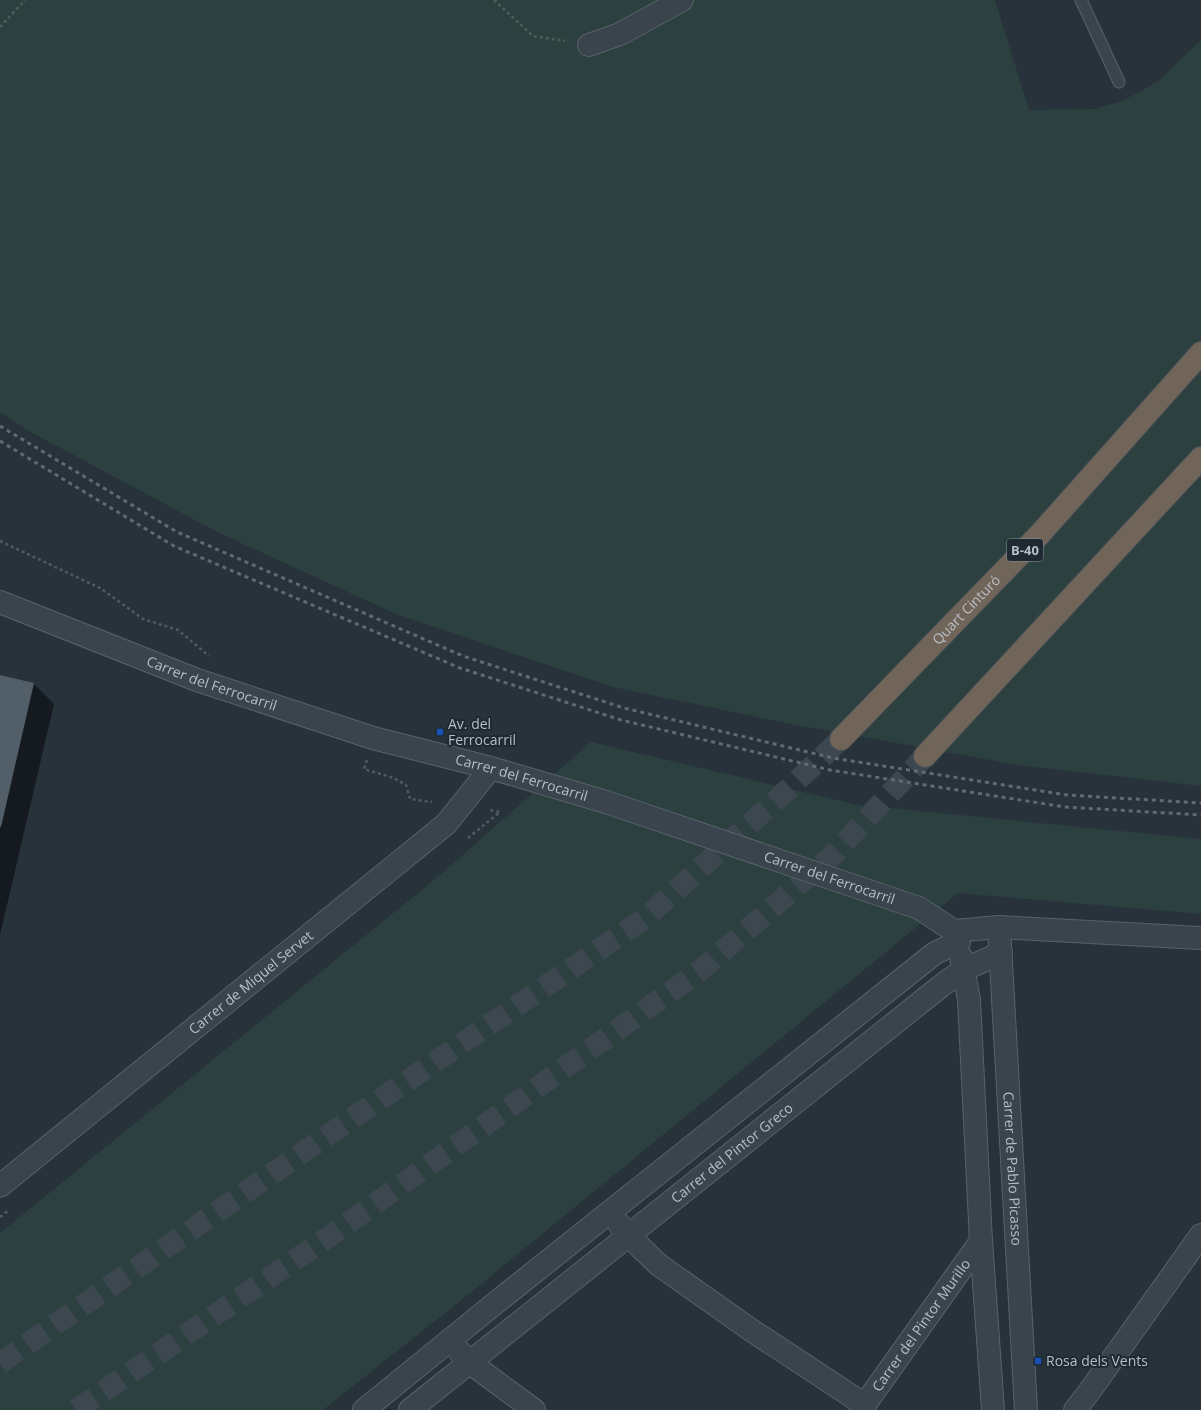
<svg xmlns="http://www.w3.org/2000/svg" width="1201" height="1410" viewBox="0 0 1201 1410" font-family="'Open Sans',sans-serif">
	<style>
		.green { fill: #2c413f }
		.shadow { fill: #0007 }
		.building { fill: #525f69 }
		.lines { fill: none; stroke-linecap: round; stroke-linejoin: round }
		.motorway-tunnel { stroke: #3c4750; stroke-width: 22; stroke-dasharray: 22 11; stroke-linecap: butt }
		.service-casing { stroke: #58626a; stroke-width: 13 }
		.minor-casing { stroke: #58626a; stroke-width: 24 }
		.motorway-casing { stroke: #454f57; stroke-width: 24 }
		.path { stroke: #4b5d5d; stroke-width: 2.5; stroke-dasharray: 3 3; stroke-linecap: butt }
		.service { stroke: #3a444c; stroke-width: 11 }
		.minor { stroke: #3a444c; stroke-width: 22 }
		.motorway { stroke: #716458; stroke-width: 22 }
		.rail { stroke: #5f6a74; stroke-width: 3; stroke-dasharray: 4 4; stroke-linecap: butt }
		.minor-bridge-casing { stroke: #58626a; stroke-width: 24; stroke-linecap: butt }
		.minor-bridge { stroke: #3a444c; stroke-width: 22 }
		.transit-dot { fill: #1a4fb4; stroke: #1f2931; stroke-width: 1.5 }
		.labels { text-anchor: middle; stroke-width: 4; stroke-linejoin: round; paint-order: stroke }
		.shield { fill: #1f2931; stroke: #89929a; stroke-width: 1 }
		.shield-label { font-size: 13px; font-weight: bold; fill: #b6bfc7 }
		.street-label { font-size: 14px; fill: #b6bfc7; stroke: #1f2931 }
		.poi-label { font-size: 14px; fill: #b6bfc7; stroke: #1f2931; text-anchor: start }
	</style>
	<rect width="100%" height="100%" fill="#27323b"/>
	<path class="green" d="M0,0H995L1029,110L1094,109L1119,102L1138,93L1158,81L1201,40V786L1018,765L791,724L613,687L396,614L219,533L27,430L0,412Z
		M591,742L858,805L1201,839V914L958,893L469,1294L323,1410H0V1233L440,875Z"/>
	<path class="shadow" d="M0,676L34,684L54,704L0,935Z"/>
	<path class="building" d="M0,675L34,683L1,827H0Z"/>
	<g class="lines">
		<path class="motorway-tunnel" d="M0,1363L296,1157L645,918L784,793L841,739
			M76,1410L330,1236L701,970L834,854L925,756"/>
		<g class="service-casing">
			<path id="service" d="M1081,0L1119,82"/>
		</g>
		<g class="minor-casing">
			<g id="minor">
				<path d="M589,45L620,34L682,0"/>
				<path id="s1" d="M0,602L197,680L373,738L491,768L606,802"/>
				<path d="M919,908L954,931L999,927L1201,938"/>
				<path id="s2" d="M999,927L1026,1410"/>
				<path d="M961,957L969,1000L981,1241L993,1410"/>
				<path id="s3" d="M0,1186L446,824L491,768"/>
				<path d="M619,1224L640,1247L659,1265L751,1330L865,1405"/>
				<path d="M459,1351L469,1362L534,1410"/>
				<path d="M364,1410L498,1301L935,953L959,942"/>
				<path id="s4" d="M410,1410L941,986L963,970L1001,953"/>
				<path id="s5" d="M861,1410L981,1241"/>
				<path d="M1075,1410L1089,1392L1201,1235"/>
			</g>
		</g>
		<g class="motorway-casing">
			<g id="motorway">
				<path id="s6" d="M841,739L1040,534L1201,353"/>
				<path d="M925,756L1201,458"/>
			</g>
		</g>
		<path class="path" d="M494,0L533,36L565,41
			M0,27L25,0
			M0,541L100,588L143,619L178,630L209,656
			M367,760L364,769L394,778L406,785L410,799L432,802
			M468,838L500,812L489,810
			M0,1217L9,1210"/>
		<use href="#service" class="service"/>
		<use href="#minor" class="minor"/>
		<use href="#motorway" class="motorway"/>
		<path class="rail" d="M0,426L177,532L463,656L624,708L833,758L1067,795L1201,803
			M0,441L174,546L460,668L621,720L830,770L1065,807L1201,815"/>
		<g class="minor-bridge-casing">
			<g id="minor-bridge">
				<path id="s7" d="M606,802L919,908"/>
			</g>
		</g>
		<use href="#minor-bridge" class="minor-bridge"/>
	</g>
	<g class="transit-dot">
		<rect x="436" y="728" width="8" height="8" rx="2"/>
		<rect x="1034" y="1357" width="8" height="8" rx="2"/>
	</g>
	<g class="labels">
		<rect class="shield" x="1007" y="539" width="36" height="22" rx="3"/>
		<g class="shield-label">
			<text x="1025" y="555">B-40</text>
		</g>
		<g class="street-label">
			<text dy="5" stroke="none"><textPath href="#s6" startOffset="180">Quart Cinturó</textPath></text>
			<text dy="5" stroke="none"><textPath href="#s1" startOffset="227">Carrer del Ferrocarril</textPath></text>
			<text dy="5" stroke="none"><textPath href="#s1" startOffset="551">Carrer del Ferrocarril</textPath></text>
			<text dy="5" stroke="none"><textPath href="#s7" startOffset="236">Carrer del Ferrocarril</textPath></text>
			<text dy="5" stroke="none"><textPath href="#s3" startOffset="323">Carrer de Miquel Servet</textPath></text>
			<text dy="5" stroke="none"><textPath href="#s4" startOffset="412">Carrer del Pintor Greco</textPath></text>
			<text dy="5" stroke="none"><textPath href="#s2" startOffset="242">Carrer de Pablo Picasso</textPath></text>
			<text dy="5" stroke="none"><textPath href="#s5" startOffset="104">Carrer del Pintor Murillo</textPath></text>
		</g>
		<g class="poi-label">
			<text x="448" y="729">Av. del<tspan x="448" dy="16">Ferrocarril</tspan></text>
			<text x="1046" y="1366">Rosa dels Vents</text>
		</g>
	</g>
</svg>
